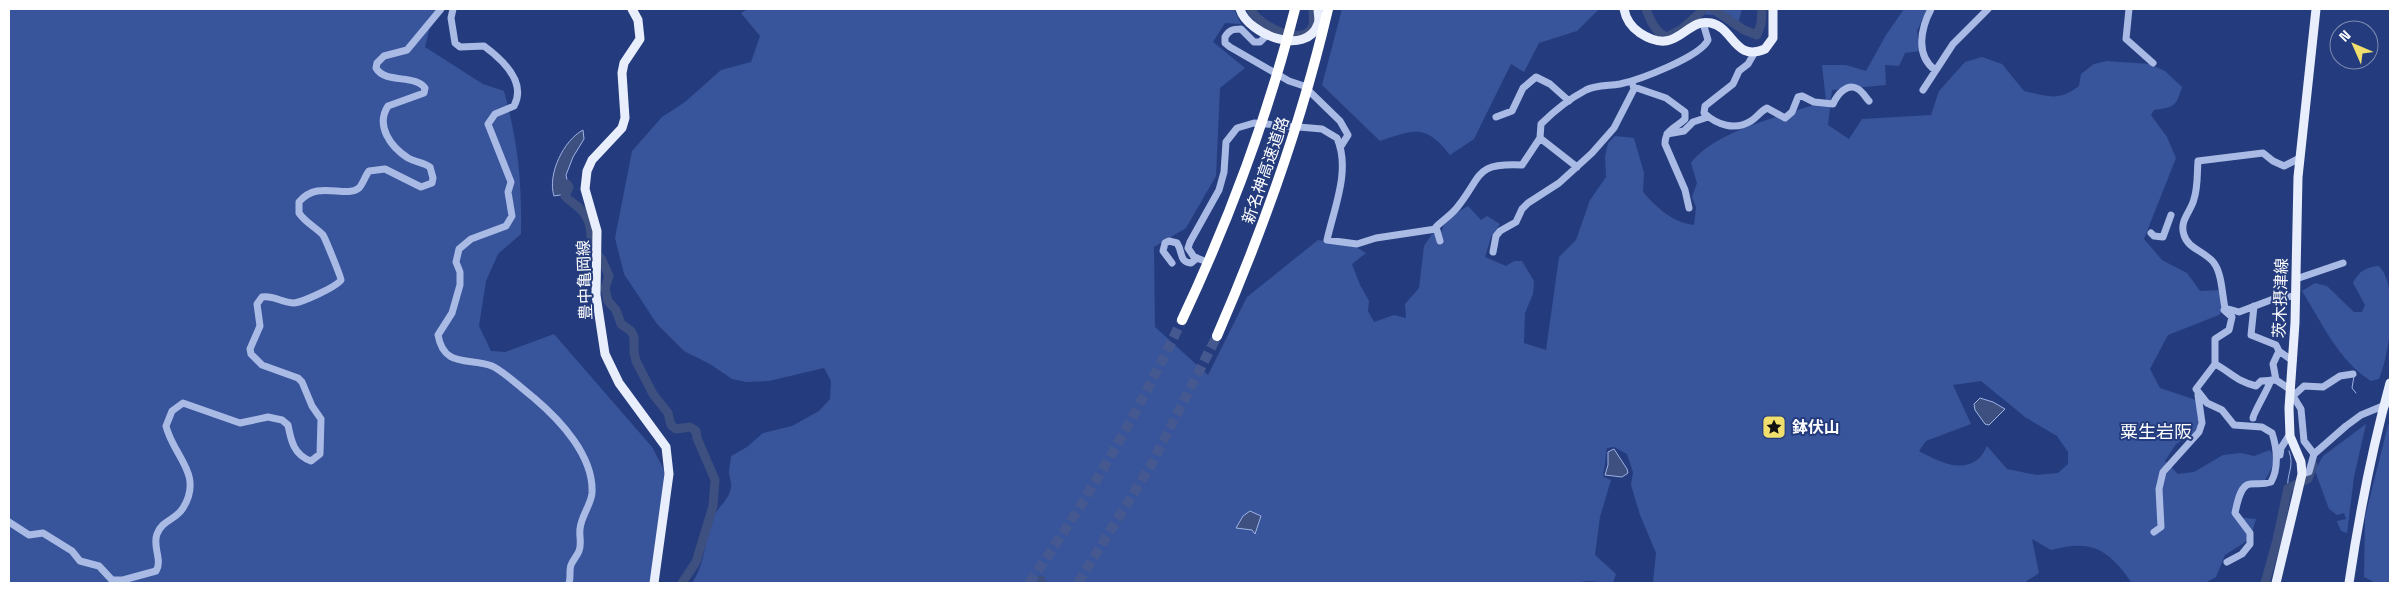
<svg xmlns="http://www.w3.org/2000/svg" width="2399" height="592" viewBox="0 0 2399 592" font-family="'Space Grotesk','Noto Sans JP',sans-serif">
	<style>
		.green { fill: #38549b; fill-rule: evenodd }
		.water { fill: #3e5080; stroke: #9db3e6 }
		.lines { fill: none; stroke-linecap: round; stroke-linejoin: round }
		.stream { stroke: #9db3e6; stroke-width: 1 }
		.river { stroke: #3e5080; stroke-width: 9 }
		.highway-tunnel { stroke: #455990; stroke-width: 10; stroke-dasharray: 10 5; stroke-linecap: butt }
		.minor { stroke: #a9bae5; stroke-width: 7 }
		.major { stroke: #e9eefd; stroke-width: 9 }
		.highway { stroke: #fff; stroke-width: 10 }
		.labels { text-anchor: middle; stroke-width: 4; stroke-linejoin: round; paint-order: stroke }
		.street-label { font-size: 16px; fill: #fff; stroke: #243c7d }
		.poi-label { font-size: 16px; font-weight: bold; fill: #fff; stroke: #243c7d; text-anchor: start }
		.neighbourhood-label { font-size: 18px; fill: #fff; stroke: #243c7d }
	</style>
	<rect width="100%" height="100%" fill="#243c7d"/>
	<path class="green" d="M9,9H437L433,14L425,47L483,84L504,91C518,143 522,180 521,234L498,254L486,281L479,326L491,351L505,352L554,334L652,447L664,470L670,505L655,583H9Z
		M748,9H1234L1241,24L1225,23L1213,42L1245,68L1220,88L1216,176L1186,228L1154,247L1155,327L1208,375L1247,297L1318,240L1354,246L1366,253L1352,264L1360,285L1369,301L1368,311L1374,322L1394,315L1406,318L1405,304L1419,288L1424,246L1432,234L1441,233L1446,219L1468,206L1481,220L1487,216L1500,224L1491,237L1485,257L1506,266L1514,261H1522L1534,281L1533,294L1525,313L1524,343L1546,350L1559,257L1576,240L1590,200L1606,177L1605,157L1608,143L1615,136L1634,138L1644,173L1643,192C1656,207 1673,223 1694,225L1696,207L1692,197L1697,183L1691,163C1713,131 1788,114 1826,101L1822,65H1846L1866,71L1886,35L1904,9H1927L1917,31L1920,51L1905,53L1899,66L1885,65L1886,85L1832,90L1828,125L1849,139L1862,119L1931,115L1939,91L1965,62L1982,57L2002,64L2024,91C2048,96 2058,102 2079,86L2081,74L2094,64L2107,61L2150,64L2165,71L2182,87C2176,107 2174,107 2154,110L2151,115L2167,137L2176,158L2144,239L2162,260L2187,273L2200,291L2220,290L2224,308L2219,315L2168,335L2150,369L2160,388L2196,400L2199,430L2176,444L2165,461L2178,474L2194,472L2223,455L2241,453L2254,456L2270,450C2277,462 2271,470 2265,480L2247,483L2237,517L2256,519L2250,539L2225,555L2216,577L2205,583H2132C2108,549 2092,539 2051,550L2032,539L2039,573L2024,583H1653L1656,553L1640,515L1631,485L1633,472L1627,454L1614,447L1607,448C1605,457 1606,465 1603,473L1604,477L1611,480L1600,517L1595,555L1616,574L1613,583L1588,581L1573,583H692C706,563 704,540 713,517C718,507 730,499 731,487C732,483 729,477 729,472C729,467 731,461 731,456L747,447L763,433L792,426L819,411L830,399L831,381L824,368L769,381L746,382L732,379L710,364L684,351L657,324L624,274L615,238L632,151L662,117L685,102L721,70L751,62L760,36L741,13ZM1981,381L2025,417L2057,436L2068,452V464L2058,473L2037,475L2007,469L1987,446C1985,450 1982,456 1978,459C1960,474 1936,460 1919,451L1926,441L1971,424L1953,385Z
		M1342,9H1599L1577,31L1539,43L1524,72L1511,64L1474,139L1450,155C1426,124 1415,129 1380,141L1322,85Z
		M1702,9H1742L1738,24L1732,27L1714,15L1701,14Z
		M2379,266C2399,286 2390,353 2379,379L2371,381C2338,360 2322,323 2302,291L2315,283L2327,286L2354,312H2362L2365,305L2353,283C2359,271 2366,267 2379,266Z
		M2390,423V583H2376L2364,577L2365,517L2388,425Z
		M2366,424L2354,477L2347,533L2341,531L2337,521L2346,519L2344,513L2337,515L2329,509L2315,471L2323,456Z"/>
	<path class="water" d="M583,130L584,139L573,157L566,175L569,189L566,194L554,196C547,174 564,140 583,130Z
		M1980,398L1993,402L2005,409L1989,425L1985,424L1975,410L1974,404Z
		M1614,449L1627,469L1628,473L1622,477L1605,475L1608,465V452Z
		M1250,511L1261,516L1255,534L1252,530L1236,528L1243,516Z"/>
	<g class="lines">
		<path class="stream" d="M2354,376L2352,388L2356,393
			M2288,488C2286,474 2295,467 2289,451"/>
		<path class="river" d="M1251,9C1257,25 1305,50 1313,25C1314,21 1313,13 1313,9
			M1646,9C1650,19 1655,33 1667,37L1682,29L1704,9
			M1713,9L1744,30L1757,35L1761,24L1762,9
			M567,184L569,187L565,196C569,201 574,203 578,207C593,220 590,231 592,247L602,260L609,276L605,288L608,301L616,310L621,324L631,331L634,337V352L636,361L653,394L668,413L671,425L676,429L690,427L696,431L697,438L715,480L713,506L696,562L682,583
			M1041,580L1042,583
			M2265,583L2277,540L2288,488L2308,479L2313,465"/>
		<path class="highway-tunnel" d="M1029,583C1088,500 1138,412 1182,320
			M1078,583L1151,465L1217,336"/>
		<path class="minor" d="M453,9L451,18L455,43L460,47L484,46C503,60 527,82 514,106L495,114L488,124L511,182L508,192L512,216L506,226L471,239L459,249L456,262L460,272V285L452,313L438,335C444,369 470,357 492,366C502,370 525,391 534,398C560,420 594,456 592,493C591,505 581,516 580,529C579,537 582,543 579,551C577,556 573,560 571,565C569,570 571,577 569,583
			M1931,9C1921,28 1915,55 1935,70
			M2129,9L2126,39L2153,63
			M1267,35L1260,42H1254L1241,29C1233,29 1229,30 1225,37V43L1230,47L1289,81L1304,86L1340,121L1348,135L1341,146
			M1755,52L1748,64L1739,71L1733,84L1705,106L1704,113C1717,125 1735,131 1751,121C1757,117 1761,111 1767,108L1785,118L1792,112L1798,97L1802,96L1814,102L1833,104C1837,95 1847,82 1858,89C1863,92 1866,98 1869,101
			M1634,87L1666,98L1685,112V119C1676,128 1665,129 1665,144L1685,190L1689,208
			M1923,90L1953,44L1988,9
			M1496,117L1512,111L1523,88L1536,77L1550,84L1569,101
			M1667,134L1684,131L1693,122L1708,117
			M1540,138L1577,167
			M2151,233L2154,236L2163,237L2171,215
			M1440,241L1436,227C1444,219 1453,214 1459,205C1483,174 1475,163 1522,165L1540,138L1541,124C1555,110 1569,99 1586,90C1596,85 1609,86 1620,84C1639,80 1700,57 1708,40L1703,23
			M1493,252L1496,236L1500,231L1516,222L1522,209L1528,203L1559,183L1592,153L1614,128L1634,89L1632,81
			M1202,260L1194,257L1188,248L1190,242L1219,190L1224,172L1226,142L1237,128L1254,123L1322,129L1337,138C1351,170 1334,208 1327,240L1357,244L1376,238L1436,229
			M1172,263L1163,251L1165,243L1169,241L1177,243C1183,252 1179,262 1191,263L1197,258
			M2296,279L2343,263
			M2295,296L2276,298L2239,312L2225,308C2222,294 2222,274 2214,263C2205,251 2188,249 2184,235C2179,220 2191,212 2194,199C2198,187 2197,173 2198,161L2263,153L2273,161L2284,166L2300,158
			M2254,306L2251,335L2276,345L2279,351L2293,361
			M2225,308L2224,310L2232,317L2229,330L2215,339V364L2196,389L2207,403L2222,410L2234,425L2262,427L2272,433C2277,448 2279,468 2271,482C2262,485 2258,483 2250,484C2240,485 2237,504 2235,513L2250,533V544L2242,554L2227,562
			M2215,364C2232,373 2236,381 2256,386L2261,381L2276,380L2291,390
			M2276,380L2273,364L2279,351
			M2290,396H2293L2301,409L2304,441L2314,454
			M2293,396L2304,386L2323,387L2340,376L2353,374
			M2253,418C2253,414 2268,389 2271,380
			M2280,455L2281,448L2290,434
			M2302,474L2309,472L2314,454L2346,426L2361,415L2390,403
			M9,522L29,535L43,533L72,551L80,561L99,566L112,580H123L156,571C163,560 152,547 157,534C162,520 176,520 183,508C204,474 173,456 166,426L172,411L183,403L240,423L268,417L282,420L288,425C291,441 294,455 311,461L320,454L321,419L312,406L302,382L298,378L262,365L251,354L250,349L260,326L257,304L262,297C274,295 282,303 294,303C303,302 336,287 341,280C341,277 325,238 323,235C315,227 305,222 299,213V202C318,179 345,199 359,188C363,184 365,176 369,171L385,169L421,187L432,183L433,178L430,167C423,162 415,162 408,158C391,147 375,126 388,106L424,93L425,88C415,74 385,84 376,68L377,63L384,56L407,50L441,9
			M2154,532L2161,527L2159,489L2163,472L2199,432L2202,423L2198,395"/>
		<path class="major" d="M632,9L638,20L640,39L624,63L622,73L625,118L622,128L592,160L587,171L585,189L597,231L596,295L605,354L619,383L666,447L669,474L654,583
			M1240,9C1248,35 1307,57 1318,24C1320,20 1318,14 1318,9
			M1624,9C1626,20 1631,27 1640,33C1678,58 1685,17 1711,23C1734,28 1734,62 1765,49L1773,38V9
			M2276,583L2302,474L2301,462L2290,436L2289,408L2295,323L2298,177L2316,9
			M2349,583C2359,515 2372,449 2390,383"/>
		<path class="highway" d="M1182,320C1229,220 1268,116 1295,9
			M1217,336C1263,230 1302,121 1328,9"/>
	</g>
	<defs>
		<g id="sight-square" transform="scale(1.25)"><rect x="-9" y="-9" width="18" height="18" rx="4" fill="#f0df6d" stroke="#243c7d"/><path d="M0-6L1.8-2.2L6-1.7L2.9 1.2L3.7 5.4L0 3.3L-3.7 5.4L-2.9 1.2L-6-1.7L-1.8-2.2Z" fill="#111"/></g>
	</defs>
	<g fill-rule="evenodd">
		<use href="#sight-square" x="1774" y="427"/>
	</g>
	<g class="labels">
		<g class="street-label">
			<text transform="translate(1265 170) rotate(-71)" y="6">新名神高速道路</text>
			<text transform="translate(584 280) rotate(-92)" y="6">豊中亀岡線</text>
			<text transform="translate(2280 298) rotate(-88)" y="6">茨木摂津線</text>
		</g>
		<g class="poi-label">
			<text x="1792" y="433">鉢伏山</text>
		</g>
		<g class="neighbourhood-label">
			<text x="2156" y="438">粟生岩阪</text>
		</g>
	</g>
	<rect width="2399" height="592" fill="none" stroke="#ffffff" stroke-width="20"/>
	<g transform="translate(2354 45) rotate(315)"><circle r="24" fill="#243c7d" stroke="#7c8ab1"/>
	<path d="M0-4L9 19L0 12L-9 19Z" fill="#f0df6d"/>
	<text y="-8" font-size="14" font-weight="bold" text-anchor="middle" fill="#ffffff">N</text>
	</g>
</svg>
